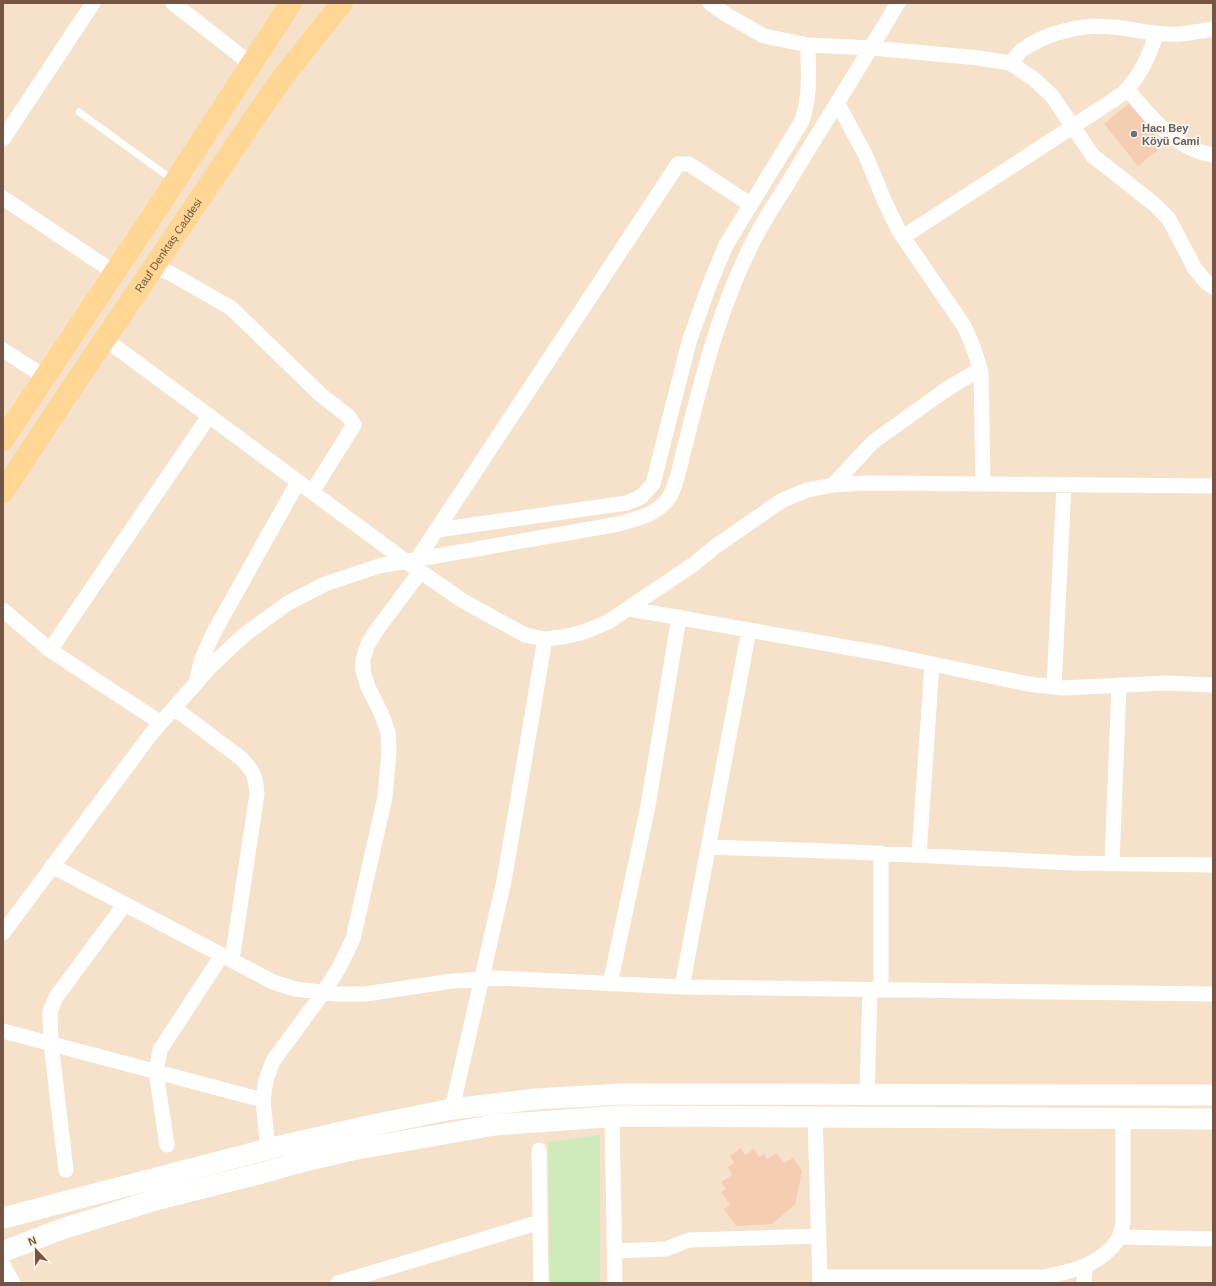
<svg xmlns="http://www.w3.org/2000/svg" width="1216" height="1286" viewBox="0 0 1216 1286" font-family="Helvetica,sans-serif">
	<style>
		.residential { fill: #f6e2cb }
		.green { fill: #cfebbc }
		.building { fill: #f5cdb3 }
		.lines { fill: none; stroke-linecap: round; stroke-linejoin: round }
		.service { stroke: #fff; stroke-width: 7 }
		.minor { stroke: #fff; stroke-width: 15 }
		.secondary { stroke: #fff; stroke-width: 21 }
		.primary { stroke: #ffd693; stroke-width: 22 }
		.worship-dot { fill: #6b7280; stroke: #fff4e5; stroke-width: 1.5 }
		.labels { text-anchor: middle; stroke-width: 3.5; stroke-linejoin: round; paint-order: stroke }
		.worship-label { font-size: 11px; font-weight: bold; fill: #5b616d; stroke: #fff4e5; text-anchor: start }
		.street-label { font-size: 11px; fill: #745545; stroke: #fff4e5 }
	</style>
	<rect width="100%" height="100%" fill="#fef1dd"/>
	<path class="residential" d="M3,3H1213V1283H3Z"/>
	<path class="green" d="M600,1135V1283H550L548,1142Z"/>
	<path class="building" d="M1129,103L1164,145L1138,166L1104,124Z
		M741,1148L745,1155L754,1149L759,1157L764,1154L767,1159L777,1153L784,1163L793,1158L802,1171L795,1205L772,1224L736,1226L724,1209L730,1205L721,1192L726,1189L721,1182L732,1175L728,1167L734,1163L730,1156Z"/>
	<g class="lines">
		<path class="service" d="M79,112L173,180"/>
		<path class="minor" d="M173,3L251,64
			M710,3L727,15L764,36L808,45L872,48L979,58L1010,63L1034,79L1052,96L1093,156L1154,204L1169,219L1195,269L1207,283L1213,287
			M1010,63C1014,59 1018,54 1022,50C1047,32 1083,24 1113,27C1135,29 1157,36 1180,34C1191,33 1202,31 1213,29
			M1127,89C1150,116 1176,150 1213,155
			M837,102L866,156L884,200L899,231L964,326C972,342 977,357 981,373L983,484
			M3,139L93,3
			M3,198L115,273
			M903,237L1112,101C1117,97 1123,94 1127,89C1142,74 1150,52 1157,33
			M153,267L170,273L231,308L321,395L348,416L354,425L312,492
			M105,339L404,560L463,601L525,635L545,639L563,637L584,632L608,622L694,564L716,546L781,501L807,490L833,485L866,483L1213,486
			M3,350L45,377
			M833,485L873,442L944,391L980,369
			M437,530L627,503L641,497L653,484L689,342L709,286L726,245L802,121C811,93 808,74 808,45
			M418,558L678,164H689L751,205
			M630,609L885,654L1028,684L1063,688L1166,683L1213,685
			M3,610L50,650L161,723
			M50,650L209,416
			M197,680L201,661L213,634L298,482
			M1054,687L1064,485
			M174,708L242,759C253,771 256,777 257,794L232,960
			M709,847L853,852L1071,863L1213,865
			M919,855L932,664
			M1112,863L1119,685
			M52,866L273,982L295,989L337,994H365L453,981L496,978L682,987L1213,994
			M3,933L151,734L197,682L209,668L244,635L288,603L325,584L379,566L619,524C638,518 658,515 670,496C673,491 675,484 677,478C697,400 714,319 751,246C761,224 775,204 788,183C824,123 862,64 898,3
			M610,984L648,806L679,617
			M682,987L749,630
			M881,990V853
			M3,1031L263,1100
			M867,1094L870,990
			M452,1109L504,881L545,639
			M612,1116L615,1283
			M815,1116L820,1283
			M167,1145L156,1072L160,1050L222,955
			M268,1149L263,1100L266,1080L273,1061L323,993L339,968L353,939L385,797L389,751L388,732L381,713L368,687L363,671V659L368,644L376,631L420,572
			M539,1150L541,1283
			M66,1170L51,1043L50,1012L56,997L125,904
			M1120,1237L1213,1239
			M615,1251L666,1249L689,1240L819,1236
			M3,1265L13,1283
			M820,1277H1044C1073,1271 1102,1265 1119,1238C1121,1234 1122,1227 1123,1223V1118
			M338,1283L540,1222
			M1084,1283L1085,1267"/>
		<path class="secondary" d="M3,1218L276,1147L368,1126L452,1109L536,1099L622,1094L1213,1095
			M7,1250L62,1229L155,1200L262,1173L305,1161L352,1150L495,1125L620,1116L1213,1119"/>
		<g class="primary">
			<path d="M3,440L157,209L291,3"/>
			<path id="s1" d="M3,492L63,401L255,117L283,77L342,3"/>
		</g>
	</g>
	<circle class="worship-dot" cx="1134" cy="134" r="4"/>
	<g class="labels">
		<g class="worship-label">
			<text x="1142" y="132">Hacı Bey<tspan x="1142" dy="13">Köyü Cami</tspan></text>
		</g>
		<g class="street-label">
			<text dy="4" stroke="none"><textPath href="#s1" startOffset="297">Rauf Denktaş Caddesi</textPath></text>
		</g>
	</g>
	<rect width="1216" height="1286" fill="none" stroke="#745545" stroke-width="8"/>
	<g transform="translate(36 1250) rotate(338)" stroke="#fff4e5" stroke-width="3" paint-order="stroke">
	<path d="M0-3L7 15L0 10L-7 15Z" fill="#745545"/>
	<text y="-6" font-size="11" font-weight="bold" text-anchor="middle" fill="#745545">N</text>
	</g>
</svg>
